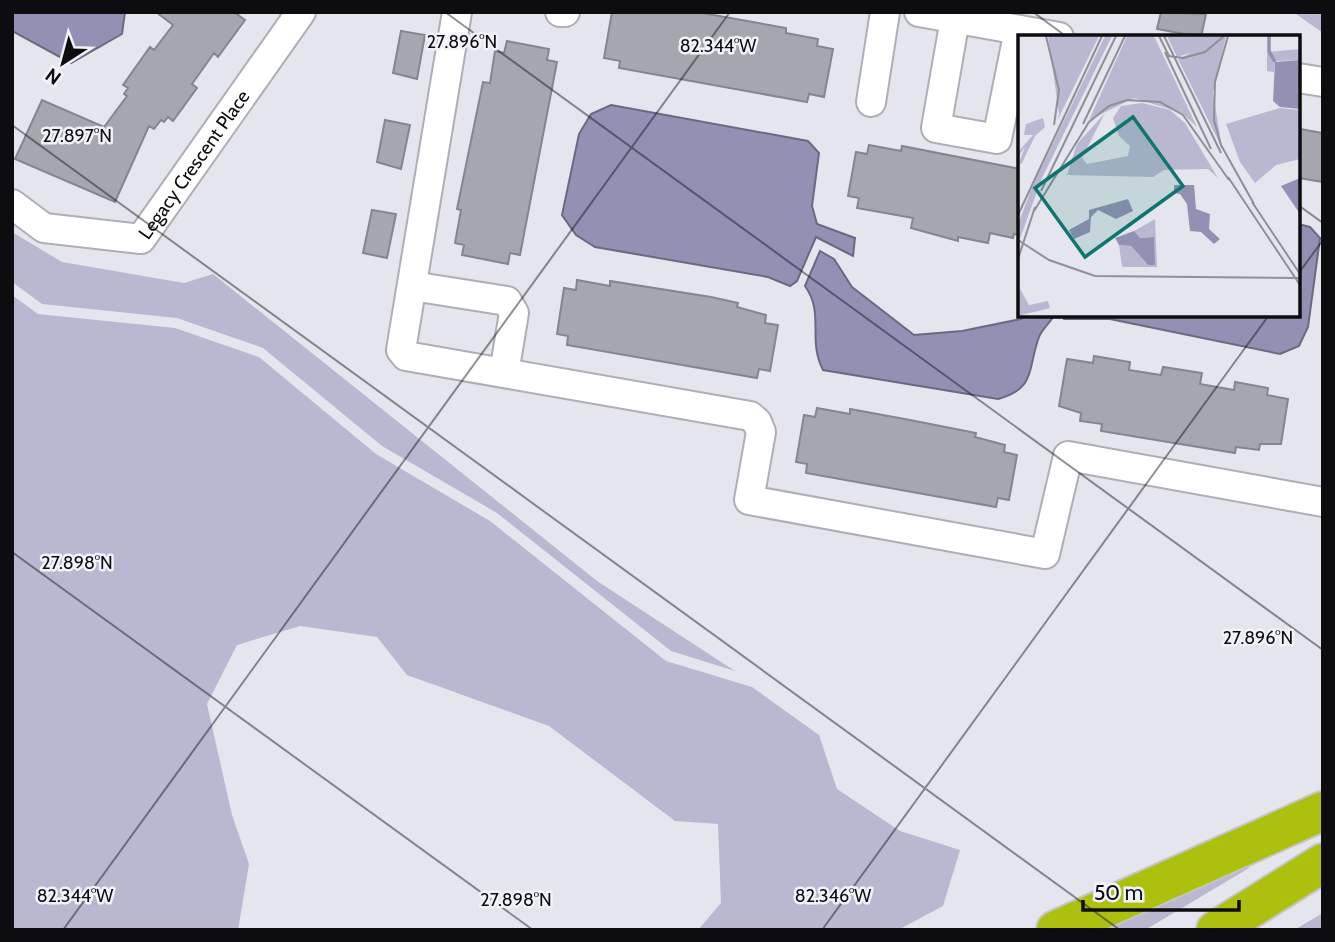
<svg xmlns="http://www.w3.org/2000/svg" width="1335" height="942" viewBox="0 0 1335 942" font-family="Cabin,sans-serif">
	<style>
		.green { fill: #bab8d1 }
		.water { fill: #9391b3; stroke: #6b6982; stroke-width: 2 }
		.building { fill: #a6a6af; stroke: #85858d; stroke-width: 2 }
		.lines { fill: none; stroke-linecap: round; stroke-linejoin: round }
		.minor-casing { stroke: #aeaeb7; stroke-width: 32 }
		.highway-casing { stroke: #c5c5c5; stroke-width: 42 }
		.minor { stroke: #fff; stroke-width: 28 }
		.highway { stroke: #adc00d; stroke-width: 38 }
		.ticks { fill: none; stroke: #0d0d0f; stroke-width: 2; stroke-opacity: 0.45 }
		.labels { text-anchor: middle; stroke-width: 5; stroke-linejoin: round; paint-order: stroke }
		.street-label { font-size: 19px; fill: #0d0d0f; stroke: #f2f2fb }
		.inset-river { fill: none; stroke: #9391b3; stroke-width: 3.5 }
		.inset-road { fill: none; stroke: #8f8f95; stroke-width: 2 }
		.view { fill: #0f766e; fill-opacity: 0.15; stroke: #0f766e; stroke-width: 3.5 }
		.inset-edge { fill: none; stroke: #0d0d0f; stroke-width: 3.5 }
		.ticks-label { font-size: 18px; text-anchor: middle; fill: #0d0d0f; stroke: #f2f2fb; stroke-width: 5; stroke-linejoin: round; paint-order: stroke }
	</style>
	<rect width="100%" height="100%" fill="#e5e5ee"/>
	<path class="green" d="M1287,12H1323V33L1296,14Z
		M12,232L62,262L184,283L213,274L597,581L735,671L671,651L497,513L382,446L263,348L177,318L42,304L12,282Z
		M12,295L38,314L175,328L259,357L376,454L490,521L666,661L752,687L819,735L837,789L900,831L960,850L943,906L898,930H698L721,903L718,824L675,821L549,726L407,675L377,637L300,626L237,645L207,704L232,815L249,864L238,930H12Z
		M1246,863L1249,868L1145,930H1088Z
		M1323,913V930H1294Z"/>
	<path class="water" d="M12,12H125L122,34L71,63L12,31Z
		M611,105L808,141L819,153L812,206L817,224L855,238L853,256L816,237L797,281L790,286L768,277L595,247L576,235L562,215L579,134L591,114Z
		M1298,224L1310,227L1320,238L1308,327L1299,346L1280,354L1110,319H1064L1063,315H1298Z
		M820,251L834,259L852,287L914,335L962,331L1021,319L1024,315H1054C1051,322 1042,329 1039,337C1027,369 1037,388 998,399L823,370C807,339 825,314 805,286Z"/>
	<path class="building" d="M156,12H234L245,20L218,57L214,53L192,84L197,88L173,121L168,117L164,122L161,120L154,129L149,126L115,202L15,159L42,100L104,127L127,96L124,94L128,88L123,85L150,47L154,50L173,25Z
		M612,12H697L786,28V33L818,39L817,46L833,49L824,97L809,94L807,102L619,68L620,61L604,58Z
		M1161,12L1206,14L1201,37L1157,29Z
		M401,31L425,35L417,79L393,73Z
		M507,41L549,49L547,60L557,62L520,255L510,253L508,264L462,255L464,245L455,243L461,210L457,209L483,82L490,83L495,51L504,53Z
		M385,120L410,125L401,169L377,162Z
		M1300,129L1323,133V182L1298,178Z
		M869,145L901,151L902,146L1020,169V235L1014,234L1013,238L990,233L988,243L958,237V241L911,228L913,218L857,208L859,198L848,196L856,152L867,154Z
		M372,210L396,214L387,258L363,253Z
		M577,280L610,286V281L711,297L738,303L737,307L766,315L765,323L778,325L770,371L759,369L757,378L567,345L568,336L557,334L564,288L576,290Z
		M1094,356L1130,362L1129,370L1161,375L1163,367L1202,373L1200,384L1234,390L1235,382L1268,388L1267,395L1288,399L1281,444H1260L1259,450L1236,447L1235,453L1101,431L1102,424L1080,421L1081,413L1059,406L1067,359L1093,363Z
		M817,408L850,414V409L910,420L976,433L975,437L1005,445L1004,452L1017,455L1009,500L998,498L996,507L806,473L807,464L796,462L804,415L815,417Z"/>
	<g class="lines">
		<g class="minor-casing">
			<g id="minor">
				<path d="M457,12L401,350L406,356L750,416L757,422L761,432L749,500L1045,554L1068,456L1323,502"/>
				<path d="M560,12H565"/>
				<path d="M919,12L1059,37"/>
				<path d="M955,19L936,128L997,139L1019,30"/>
				<path d="M1298,78L1323,82"/>
				<path d="M871,102L885,12"/>
				<path id="s1" d="M12,204L44,228L141,239L301,12"/>
				<path d="M412,286L507,301L514,313L504,373"/>
			</g>
		</g>
		<g class="highway-casing">
			<path id="highway" d="M1056,930L1323,811
				M1216,930L1323,863"/>
		</g>
		<use href="#minor" class="minor"/>
		<use href="#highway" class="highway"/>
	</g>
	<path class="ticks" d="M445,12L1323,650M1033,12L1067,37M12,125L1120,930M1298,205L1323,223M1298,274L1323,240M12,552L533,930M63,930L730,12M822,930L1269,315"/>
	<g class="labels">
		<g class="street-label">
			<text dy="7" stroke="none"><textPath href="#s1" startOffset="229">Legacy Crescent Place</textPath></text>
		</g>
	</g>
	<g transform="translate(1018 35)">
		<rect width="282" height="282" fill="#e5e5ee"/>
		<path d="M30,1H81L39,86L41,79ZM87,1H94L24,143L0,209V189L15,150ZM109,1H136L179,92L164,78L116,63L71,85ZM149,1H205L197,10L159,22ZM208,1L195,58L204,113L160,24ZM282,14V25L257,26L256,37L249,36V17ZM124,68L152,75L167,88L200,143L190,134L146,135L135,142L49,140L59,109L87,78L64,123L69,129L110,121L112,111L101,101L95,83L103,71ZM262,73L282,75V124L258,130L237,148L222,127L208,89ZM25,83L27,92L17,101L4,128L0,130L7,112L0,122V117L15,100H6L8,89ZM137,184L139,232H104L101,210L113,211L128,228L133,202L122,203L116,196ZM1,252L11,270L30,266L32,273L0,281Z" fill="#bab8d1"/>
		<path d="M282,25V74L262,72L255,66L257,27ZM282,143V179L263,151ZM156,150H176L178,174L192,179L191,194L202,204L196,209L183,197L172,196L169,169L162,159L156,158ZM110,164L115,176L98,184L80,175L73,182L72,197L56,204L51,195L71,184V175ZM116,196L122,203L136,202L137,230H130L113,211L101,210L97,203Z" fill="#9391b3"/>
		<path class="inset-river" d="M251,1V16L257,27"/>
		<path class="inset-road" d="M28,1L41,55L36,90M141,1L151,21L165,23L187,17L206,1M146,1L203,118M210,1L197,47L196,85L203,110L236,169M147,17L193,114M65,89L107,1M210,142L282,250M23,156L98,1M234,167L282,239M16,176L71,87L91,71L109,65L142,67L165,80L211,145M0,180L84,1M0,205L31,225L77,241L282,243M0,224L17,172"/>
		<path class="view" d="M115,82L165,151L67,222L17,153Z"/>
		<rect width="282" height="282" class="inset-edge"/>
	</g>
	<g class="ticks-label">
		<text x="462" y="48">27.896°N</text>
		<text x="718" y="52">82.344°W</text>
		<text x="77" y="142">27.897°N</text>
		<text x="77" y="569">27.898°N</text>
		<text x="1258" y="644">27.896°N</text>
		<text x="75" y="902">82.344°W</text>
		<text x="833" y="902">82.346°W</text>
		<text x="516" y="906">27.898°N</text>
	</g>
	<rect width="1335" height="942" fill="none" stroke="#0d0d0f" stroke-width="28"/>
	<g transform="translate(63 63) rotate(216)" stroke="#f2f2fb" stroke-width="5" paint-order="stroke">
	<path d="M0-5L12 26L0 18L-12 26Z" fill="#0d0d0f"/>
	<text y="-10" font-size="19" font-weight="bold" text-anchor="middle" fill="#0d0d0f">N</text>
	</g>
	<path d="M1083 900v10h156v-10" fill="none" stroke="#0d0d0f" stroke-width="3.5"/>
	<text x="1094" y="900" font-size="21" fill="#0d0d0f" stroke="#f2f2fb" stroke-width="5" paint-order="stroke">50 m</text>
</svg>
